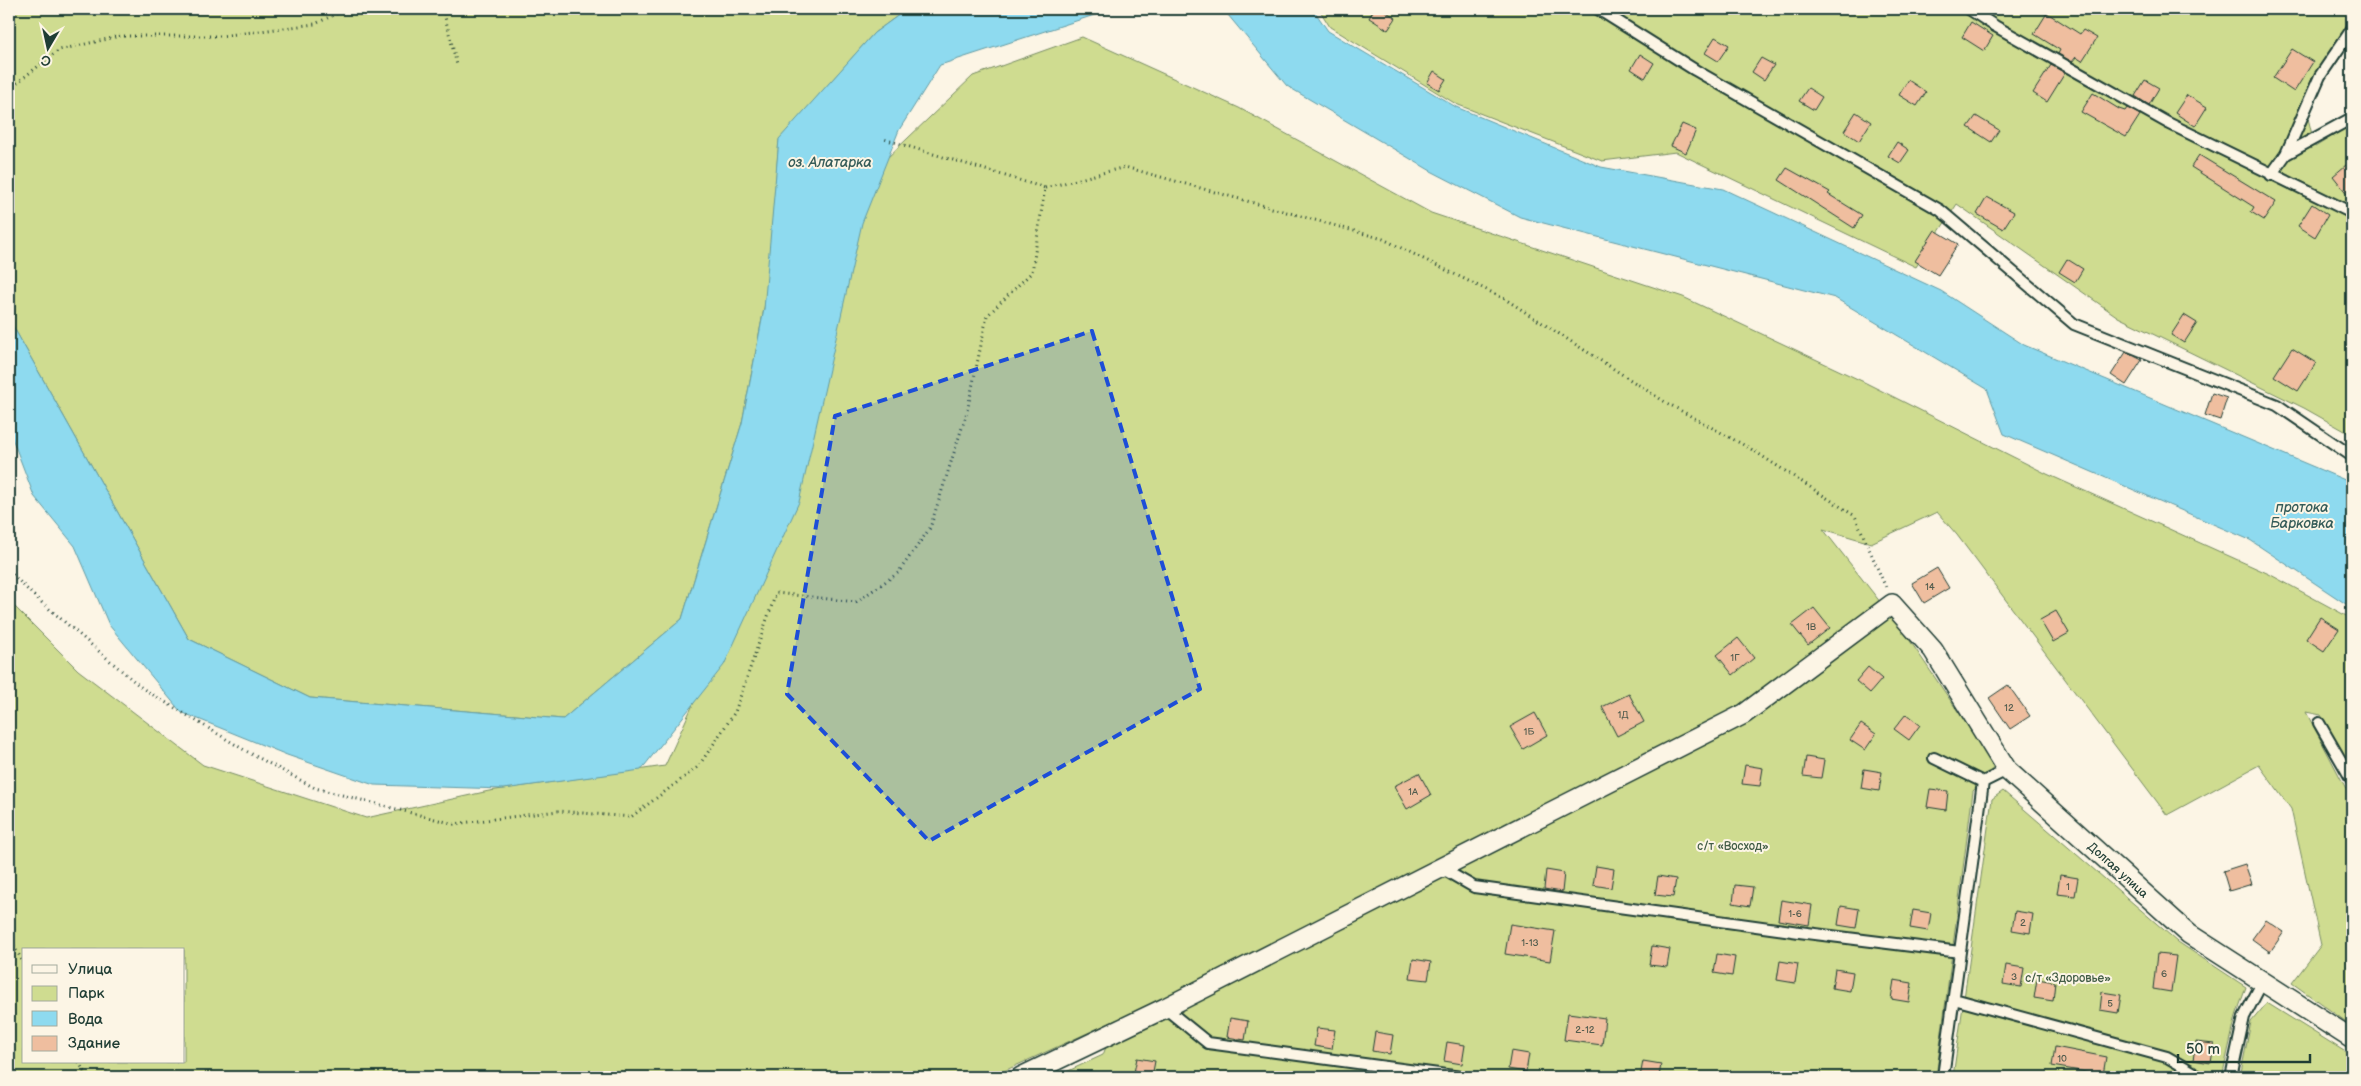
<svg xmlns="http://www.w3.org/2000/svg" width="2361" height="1086" viewBox="0 0 2361 1086" font-family="'Balsamiq Sans',sans-serif">
	<style>
		.green { fill: #cfdc90; stroke: #778c62; fill-rule: evenodd }
		.water { fill: #8edaef; stroke: #629ba4 }
		.building { fill: #efbe9f; stroke: #1f3d34 }
		.lines { fill: none; stroke-linecap: round; stroke-linejoin: round }
		.lane-casing { stroke: #1f3d34; stroke-width: 14 }
		.street-casing { stroke: #1f3d34; stroke-width: 22 }
		.path { stroke: #1f3d34; stroke-width: 3; stroke-dasharray: 1 4; stroke-linecap: butt }
		.lane { stroke: #fcf5e5; stroke-width: 10 }
		.street { stroke: #fcf5e5; stroke-width: 19 }
		.marked { fill: #1d4ed8; fill-opacity: 0.2; stroke: #1d4ed8; stroke-width: 4; stroke-dasharray: 10 6; stroke-linejoin: round }
		.labels { text-anchor: middle; stroke-width: 4; stroke-linejoin: round; paint-order: stroke }
		.number-label { font-size: 10px; fill: #535d4f }
		.park-label { font-size: 12px; fill: #425d46; stroke: #fcf5e5 }
		.street-label { font-size: 12px; fill: #1f3d34; stroke: #fcf5e5 }
		.water-label { font-size: 14px; font-style: italic; fill: #355c59; stroke: #fcf5e5 }
	</style>
	<rect width="100%" height="100%" fill="#fcf5e5"/>
	<filter id="ink" filterUnits="userSpaceOnUse"><feTurbulence type="fractalNoise" baseFrequency=".02" numOctaves="2"/><feDisplacementMap in="SourceGraphic" scale="10" xChannelSelector="R" yChannelSelector="G"/><feConvolveMatrix kernelMatrix="1 2 1 2 8 2 1 2 1" color-interpolation-filters="sRGB"/></filter>
	<g filter="url(#ink)">
		<path class="green" d="M9,9H907L874,33L779,140L766,298L742,423L682,619L563,719L310,698L189,639L9,319Z
			M1319,9H2346L2351,27L2307,114L2315,147L2352,124V435L2304,408L2118,317L1957,204L1916,267L1676,152L1602,161L1456,104L1330,27Z
			M1082,37L1239,108L1431,213L1683,297L1864,382L2047,474L2269,574L2352,619V768L2321,715L2306,712L2352,800V1026L2292,983L2321,945L2291,809L2259,765L2167,815L1957,535L1937,512L1871,543L1823,529L1906,635L1995,766L1973,791L1936,1077H1055L1103,1055L1116,1020L991,1077H9V601L78,670L203,765L366,818L489,791L665,766L745,590L864,180L973,76ZM24,950H184V1062H24Z
			M2003,791L2178,942L2246,987L2236,1016L2222,1077H1953L1992,799Z
			M2267,1003L2352,1056V1077H2240L2251,1022Z"/>
		<path class="water" d="M907,9H1113L940,65L899,130L862,223L799,502L724,665L641,770L504,789L374,785L287,755L181,712L109,625L75,546L34,496L9,430V319L189,639L310,698L563,719L682,619L742,423L764,309L779,139L874,33Z
			M1223,9H1313L1328,31L1456,107L1601,167L1723,189L1941,291L2024,345L2352,483V608L2250,540L2004,434L1987,389L1835,298L1520,217L1431,171L1287,86Z"/>
		<path class="building" d="M1374,9H1382L1396,18L1388,30L1369,18Z
			M2047,13L2080,34L2083,30L2097,38L2082,61L2076,57L2072,62L2058,54L2060,50L2034,34Z
			M1971,22L1993,36L1984,51L1962,37Z
			M1715,37L1729,45L1718,61L1705,53Z
			M2292,49L2313,62L2294,92L2273,78Z
			M1640,54L1654,63L1645,78L1631,69Z
			M1761,58L1774,65L1764,80L1752,72Z
			M2051,65L2065,73L2047,102L2033,93Z
			M1434,71L1446,79L1439,90L1427,83Z
			M1908,80L1926,92L1917,106L1899,95Z
			M2145,80L2159,88L2149,105L2135,96Z
			M1808,88L1822,97L1814,110L1799,101Z
			M2093,93L2119,109L2125,111L2127,108L2140,115L2126,137L2081,112Z
			M2187,95L2207,107L2195,126L2175,113Z
			M1856,112L1871,122L1859,141L1844,131Z
			M1976,116L1999,130L1991,142L1968,127Z
			M1682,124L1696,130L1686,153L1671,146Z
			M1897,142L1909,150L1900,163L1888,156Z
			M2199,155L2276,202L2264,220L2251,212L2254,207L2191,167Z
			M2352,160V200L2333,176Z
			M1787,168L1830,192L1828,194L1862,215L1854,228L1779,180Z
			M1987,197L2014,212L2003,229L1977,214Z
			M2312,204L2328,215L2315,237L2298,226Z
			M1935,230L1958,244L1938,275L1915,261Z
			M2067,259L2083,269L2075,282L2059,272Z
			M2184,315L2197,323L2184,343L2171,335Z
			M2292,348L2316,363L2298,391L2274,376Z
			M2126,352L2142,360L2126,385L2111,375Z
			M2212,393L2227,398L2220,420L2205,415Z
			M1937,568L1949,588L1924,603L1912,583Z
			M1814,608L1830,628L1808,645L1792,625Z
			M2056,611L2069,633L2053,642L2040,620Z
			M2320,617L2339,629L2324,651L2306,639Z
			M1738,638L1754,658L1733,675L1717,655Z
			M1868,667L1882,679L1870,693L1856,681Z
			M2008,685L2030,716L2010,729L1989,698Z
			M1629,694L1644,722L1617,736L1602,707Z
			M1535,713L1547,735L1523,749L1510,727Z
			M1906,714L1920,725L1909,740L1894,729Z
			M1861,724L1876,734L1865,750L1850,740Z
			M1806,757L1824,760L1821,778L1803,776Z
			M1745,765L1763,768L1760,786L1742,784Z
			M1864,769L1882,772L1879,791L1861,788Z
			M1419,773L1431,795L1407,809L1394,786Z
			M1930,789L1948,791L1946,810L1927,807Z
			M2245,864L2252,884L2229,891L2223,871Z
			M1596,866L1614,869L1611,888L1593,885Z
			M1546,870L1564,873L1562,892L1544,889Z
			M2060,875L2078,878L2075,896L2057,894Z
			M1658,876L1676,879L1673,897L1655,895Z
			M1735,885L1753,887L1750,906L1733,903Z
			M1781,900L1812,905L1809,925L1778,920Z
			M1841,906L1859,909L1856,928L1838,925Z
			M1913,910L1931,913L1928,931L1910,928Z
			M2015,911L2033,914L2030,933L2012,930Z
			M2266,920L2284,932L2270,952L2252,939Z
			M1510,924L1555,931L1550,961L1505,954Z
			M1652,946L1670,949L1667,967L1649,965Z
			M1717,954L1735,957L1732,976L1714,973Z
			M2157,954L2176,956L2171,992L2153,989Z
			M1413,959L1431,962L1428,980L1410,978Z
			M1780,961L1798,964L1795,983L1777,980Z
			M2006,965L2024,968L2021,987L2003,984Z
			M1835,969L1853,972L1850,991L1832,988Z
			M2037,979L2055,982L2053,1001L2034,998Z
			M1894,980L1912,983L1909,1002L1891,999Z
			M2102,992L2121,995L2118,1013L2100,1010Z
			M1568,1013L1605,1018L1602,1045L1564,1040Z
			M1230,1018L1248,1021L1245,1040L1227,1037Z
			M1317,1028L1335,1030L1332,1049L1314,1046Z
			M1375,1032L1393,1035L1390,1054L1372,1051Z
			M1447,1042L1465,1045L1462,1064L1444,1061Z
			M2196,1042L2214,1044L2211,1063L2193,1060Z
			M2055,1047L2106,1057L2103,1075L2052,1066Z
			M1511,1051L1529,1054L1526,1072L1508,1069Z
			M1137,1058L1155,1061L1152,1077H1133Z
			M1643,1061L1661,1064L1659,1077H1640Z"/>
		<g class="lines">
			<g class="lane-casing">
				<path id="lane" d="M1598,9L1695,70L1940,210L2074,324L2277,405L2352,456
					M1969,9L1995,26L2168,123L2352,213
					M2286,154L2352,118
					M2271,175L2286,154L2320,76L2352,29
					M2319,723L2352,780
					M1934,758L1983,782
					M1441,868L1474,887L1799,932L1960,952
					M1954,999L2167,1057L2193,1072L2195,1077
					M1165,1008L1208,1043L1461,1077
					M1943,1077L1983,782L2007,770
					M2231,1077L2244,1017L2263,981"/>
			</g>
			<g class="street-casing">
				<path id="street" d="M1021,1077L1165,1008L1744,714L1892,604L1933,650L2007,770L2189,934L2352,1039"/>
			</g>
			<path class="path" d="M443,9L457,65
				M9,89L59,50L121,36H221L315,24L346,9
				M1045,188L1125,167L1383,239L1505,299L1665,402L1751,449L1855,516L1886,588
				M9,571L33,595L142,688L246,751L315,788L454,824L558,811L631,817L698,767L735,712L776,593L856,602L898,573L930,528L967,412L987,316L1032,272L1045,188L884,139
				M9,937L24,964
				M79,1062L87,1077"/>
			<use href="#lane" class="lane"/>
			<use href="#street" class="street"/>
		</g>
	</g>
	<path class="marked" d="M1092,331L1200,689L929,841L787,694L835,416Z"/>
	<g class="labels">
		<g class="number-label">
			<text x="1930" y="590">14</text>
			<text x="1811" y="630">1В</text>
			<text x="1735" y="661">1Г</text>
			<text x="2009" y="711">12</text>
			<text x="1623" y="718">1Д</text>
			<text x="1529" y="735">1Б</text>
			<text x="1413" y="795">1А</text>
			<text x="2068" y="890">1</text>
			<text x="1795" y="917">1-6</text>
			<text x="2023" y="926">2</text>
			<text x="1530" y="946">1-13</text>
			<text x="2164" y="977">6</text>
			<text x="2014" y="980">3</text>
			<text x="2110" y="1007">5</text>
			<text x="1585" y="1033">2-12</text>
			<text x="2062" y="1062">10</text>
		</g>
		<g class="park-label">
			<text x="1733" y="850">с/т «Восход»</text>
			<text x="2068" y="982">с/т «Здоровье»</text>
		</g>
		<g class="street-label">
			<text transform="translate(2118 870) rotate(42)" y="4">Долгая улица</text>
		</g>
		<g class="water-label">
			<text x="830" y="167">оз. Алатарка</text>
			<text x="2302" y="512">протока<tspan x="2302" dy="16">Барковка</tspan></text>
		</g>
	</g>
	<rect width="2361" height="1086" fill="none" stroke="#fcf5e5" stroke-width="30"/>
	<rect x="15" y="15" width="2331" height="1056" fill="none" stroke="#1f3d34" stroke-width="2" filter="url(#ink)"/>
	<rect x="22" y="948" width="162" height="115" fill="#fcf5e5" stroke="#a4ab9e"/>
	<rect x="32" y="965" width="25" height="8" fill="#fcf5e5" stroke="#a4ab9e"/>
	<text x="68" y="974" font-size="15" fill="#1f3d34">Улица</text>
	<rect x="32" y="986" width="25" height="15" fill="#cfdc90" stroke="#a4ab9e"/>
	<text x="68" y="998" font-size="15" fill="#1f3d34">Парк</text>
	<rect x="32" y="1011" width="25" height="15" fill="#8edaef" stroke="#a4ab9e"/>
	<text x="68" y="1024" font-size="15" fill="#1f3d34">Вода</text>
	<rect x="32" y="1036" width="25" height="15" fill="#efbe9f" stroke="#a4ab9e"/>
	<text x="68" y="1048" font-size="15" fill="#1f3d34">Здание</text>
	<g transform="translate(48 48) rotate(189)" stroke="#fcf5e5" stroke-width="4" paint-order="stroke">
	<path d="M0-4L9 19L0 12L-9 19Z" fill="#1f3d34"/>
	<text y="-8" font-size="14" font-weight="bold" text-anchor="middle" fill="#1f3d34">С</text>
	</g>
	<path d="M2178 1054v8h132v-8" fill="none" stroke="#1f3d34" stroke-width="2.5"/>
	<text x="2186" y="1054" font-size="15" fill="#1f3d34" stroke="#fcf5e5" stroke-width="4" paint-order="stroke">50 m</text>
</svg>
